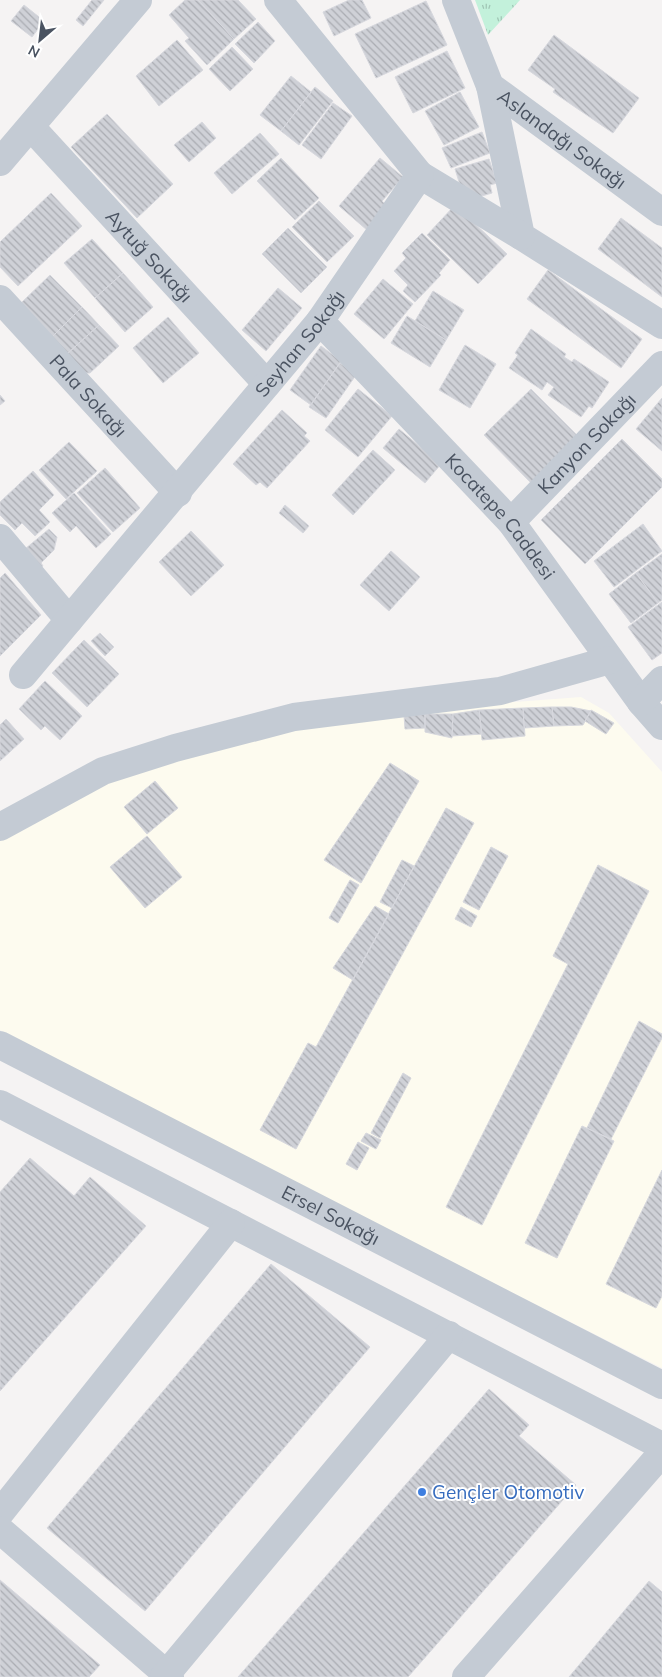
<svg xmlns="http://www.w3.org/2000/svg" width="662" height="1677" viewBox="0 0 662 1677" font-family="Mulish,sans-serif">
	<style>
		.commercial { fill: #fdfbef }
		.grass { fill: url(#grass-tufts) }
		.building { fill: url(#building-back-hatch); stroke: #d7d8de }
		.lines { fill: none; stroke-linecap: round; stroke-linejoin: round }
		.minor { stroke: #c4cbd4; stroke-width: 28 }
		.shop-dot { fill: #3f7fe0; stroke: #fff; stroke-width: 2 }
		.labels { text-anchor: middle; stroke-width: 4; stroke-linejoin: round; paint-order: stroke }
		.street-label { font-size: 19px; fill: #4a5361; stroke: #fff }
		.shop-label { font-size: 19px; fill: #366cbe; stroke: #fff; text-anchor: start }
	</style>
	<defs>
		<pattern id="grass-tufts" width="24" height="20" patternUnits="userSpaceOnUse" patternTransform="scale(1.25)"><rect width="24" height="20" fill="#c3f1db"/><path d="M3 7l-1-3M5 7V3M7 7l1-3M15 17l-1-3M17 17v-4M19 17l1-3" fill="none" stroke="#a0c6b5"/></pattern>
		<pattern id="building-back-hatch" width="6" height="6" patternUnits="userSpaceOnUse" patternTransform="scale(1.25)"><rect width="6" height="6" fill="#cfd1d7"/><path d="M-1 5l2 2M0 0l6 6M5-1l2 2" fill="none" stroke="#aaacb2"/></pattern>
	</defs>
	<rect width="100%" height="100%" fill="#f5f3f3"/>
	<path class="commercial" d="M581,697L609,713L662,772V1368L41,1055L0,1030V841L46,801L114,770L373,713Z"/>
	<path class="grass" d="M475,0H520L488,35Z"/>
	<path class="building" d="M92,0H104L83,26L76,20Z
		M185,0H198L234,39L207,65L185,41L189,38L169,15Z
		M198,0H238L256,19L234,39Z
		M349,0H362L371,18L334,36L323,12Z
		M426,1L447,45L376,78L355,34Z
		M24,5L44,21L32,37L11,21Z
		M258,22L275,41L254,63L235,44Z
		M554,35L639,98L613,133L553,92L555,89L528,70Z
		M177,40L203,70L159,106L136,76Z
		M232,47L253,69L230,91L209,69Z
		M447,51L465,88L413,113L395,77Z
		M291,76L311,92L281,131L260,115Z
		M315,87L333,101L299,145L281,131Z
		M460,92L479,127L444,145L425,111Z
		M333,103L352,116L321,159L302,145Z
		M107,114L173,184L137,218L71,147Z
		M202,122L216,138L189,162L174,145Z
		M482,132L490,153L451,168L442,148Z
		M260,133L279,154L232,194L214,173Z
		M281,158L319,198L295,220L257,181Z
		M380,158L403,177L382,201L387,206L367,230L339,206Z
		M489,159L497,183L490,185L492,193L465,201L455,169Z
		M51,193L82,226L18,286L0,267V242Z
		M319,201L354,236L327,262L292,227Z
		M455,205L507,254L478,284L427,235Z
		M621,218L662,248V297L598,249Z
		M288,228L327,267L301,293L262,254Z
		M422,233L450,260L439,273L441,275L415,302L403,291L408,285L394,271L406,258L402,253Z
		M92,239L123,273L95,298L64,263Z
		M548,270L642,339L621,368L527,299Z
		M123,273L153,307L125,332L95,298Z
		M50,275L82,307L51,338L19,305Z
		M383,279L413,304L384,339L354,314Z
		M278,288L302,308L266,351L242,330Z
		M433,291L464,310L446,340L415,321Z
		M82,307L99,325L67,354L51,338Z
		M407,316L446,340L430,367L391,343Z
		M168,317L199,353L163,383L133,348Z
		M99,325L119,346L90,373H84L67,354Z
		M531,329L566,354L564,357L572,362L574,359L609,382L592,408L589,406L581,417L548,395L554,387L547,382L542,390L509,368L518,355L515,353Z
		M465,345L496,364L470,408L439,390Z
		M321,346L341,361L311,405L290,390Z
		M340,363L356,375L326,418L309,407Z
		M358,389L392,416L358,457L325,430Z
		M531,389L578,436L531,483L484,435Z
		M0,395L5,401L0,405Z
		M662,398V451L636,429Z
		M282,410L307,433L304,436L310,441L267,488L260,482L256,485L233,464Z
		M399,429L441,464L425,483L383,448Z
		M622,439L662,479V487L585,564L541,520Z
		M69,442L97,471L66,499L39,470Z
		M373,450L395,470L353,515L332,495Z
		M105,468L140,508L113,532L77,493Z
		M33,471L54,495L39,510L50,522L35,536L22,523L15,530L0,515V502Z
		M74,493L111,534L96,548L76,526L70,532L52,513Z
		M285,505L309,526L303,533L279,513Z
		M643,524L662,551L614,587L594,561Z
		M49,529L57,537L54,550L41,563L43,566L36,571L19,554Z
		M191,531L224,565L191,596L159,562Z
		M391,551L420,577L389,611L360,585Z
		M662,554V600L658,603L636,573Z
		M5,573L41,615L0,656V578Z
		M636,573L658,603L631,623L609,594Z
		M662,602V653L652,660L628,627Z
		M100,633L114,647L105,656L91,641Z
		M84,640L119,674L87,707L52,673Z
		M45,681L82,716L60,740L45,726L41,730L19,709Z
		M552,707H571L591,711L583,725L554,726Z
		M552,707L554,726L524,728L523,708Z
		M523,708L525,736L482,740L479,710Z
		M479,710L482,734L452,736L453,714Z
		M591,710L614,723L606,734L585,721Z
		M425,714H453L452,738L425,732Z
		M425,714V728L405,729L404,715Z
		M6,719L24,739L0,761V725Z
		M390,763L419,781L361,883L324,860Z
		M155,781L178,808L147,834L124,807Z
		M446,808L474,823L296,1149L260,1130L308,1043L316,1047Z
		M147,836L182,877L145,908L110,867Z
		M491,847L508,856L479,910L463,902Z
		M402,860L414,866L392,908L380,902Z
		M598,865L649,891L482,1225L446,1207L568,964L553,956Z
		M350,880L359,885L338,923L329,918Z
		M375,906L389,914L353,980L333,968Z
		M461,907L477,916L471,927L455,919Z
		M639,1021L662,1034V1038L611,1139L587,1128Z
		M403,1073L411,1078L380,1138L371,1133Z
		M582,1126L614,1141L557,1258L525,1243Z
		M366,1133L381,1140L376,1149L361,1141Z
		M358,1142L369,1148L357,1170L346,1164Z
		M30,1158L74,1196L90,1177L146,1226L0,1391V1192Z
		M662,1170V1296L656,1308L606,1284Z
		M271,1264L370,1347L145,1611L47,1528Z
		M489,1389L529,1425L519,1436L576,1485L408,1677H238Z
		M0,1580L100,1665L89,1677H0Z
		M649,1581L662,1592V1677H569Z"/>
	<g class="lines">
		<g class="minor">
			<path id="s1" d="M456,0L490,86L662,212"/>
			<path d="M490,86L521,236L662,325"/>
			<path id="s2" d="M31,127L267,384"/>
			<path d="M0,162L138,0"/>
			<path d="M420,175L521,236"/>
			<path id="s3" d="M0,299L178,493"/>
			<path id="s4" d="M320,321L511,522L641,702L662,726"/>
			<path id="s5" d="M511,522L662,365"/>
			<path d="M0,538L69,620"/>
			<path id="s6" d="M23,675L320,321L420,175L278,0"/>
			<path d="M641,702L662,680"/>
			<path d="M0,827L103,771L175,748L294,717L500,691L610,660"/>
			<path id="s7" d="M0,1045L662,1385"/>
			<path d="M0,1104L662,1446"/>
			<path d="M0,1513L231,1223"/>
			<path d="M0,1530L170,1677"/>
			<path d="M164,1677L449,1335"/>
			<path d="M466,1677L662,1453"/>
		</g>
	</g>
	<circle class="shop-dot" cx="422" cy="1492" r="5"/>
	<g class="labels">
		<g class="street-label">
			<text dy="7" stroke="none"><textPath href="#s1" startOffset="182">Aslandağı Sokağı</textPath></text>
			<text dy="7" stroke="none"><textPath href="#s2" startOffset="175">Aytuğ Sokağı</textPath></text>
			<text dy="7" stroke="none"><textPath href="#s6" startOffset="432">Seyhan Sokağı</textPath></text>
			<text dy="7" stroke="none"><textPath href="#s3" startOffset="131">Pala Sokağı</textPath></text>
			<text dy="7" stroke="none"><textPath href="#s5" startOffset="109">Kanyon Sokağı</textPath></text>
			<text dy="7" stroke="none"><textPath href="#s4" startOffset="266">Kocatepe Caddesi</textPath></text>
			<text dy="7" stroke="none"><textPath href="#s7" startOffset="372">Ersel Sokağı</textPath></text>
		</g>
		<g class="shop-label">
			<text x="432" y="1499">Gençler Otomotiv</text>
		</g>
	</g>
	<g transform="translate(40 40) rotate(208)" stroke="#ffffff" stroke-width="4" paint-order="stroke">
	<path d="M0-4L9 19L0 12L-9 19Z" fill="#4a5361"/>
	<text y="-8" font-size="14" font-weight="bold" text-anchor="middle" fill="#4a5361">N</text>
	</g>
</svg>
